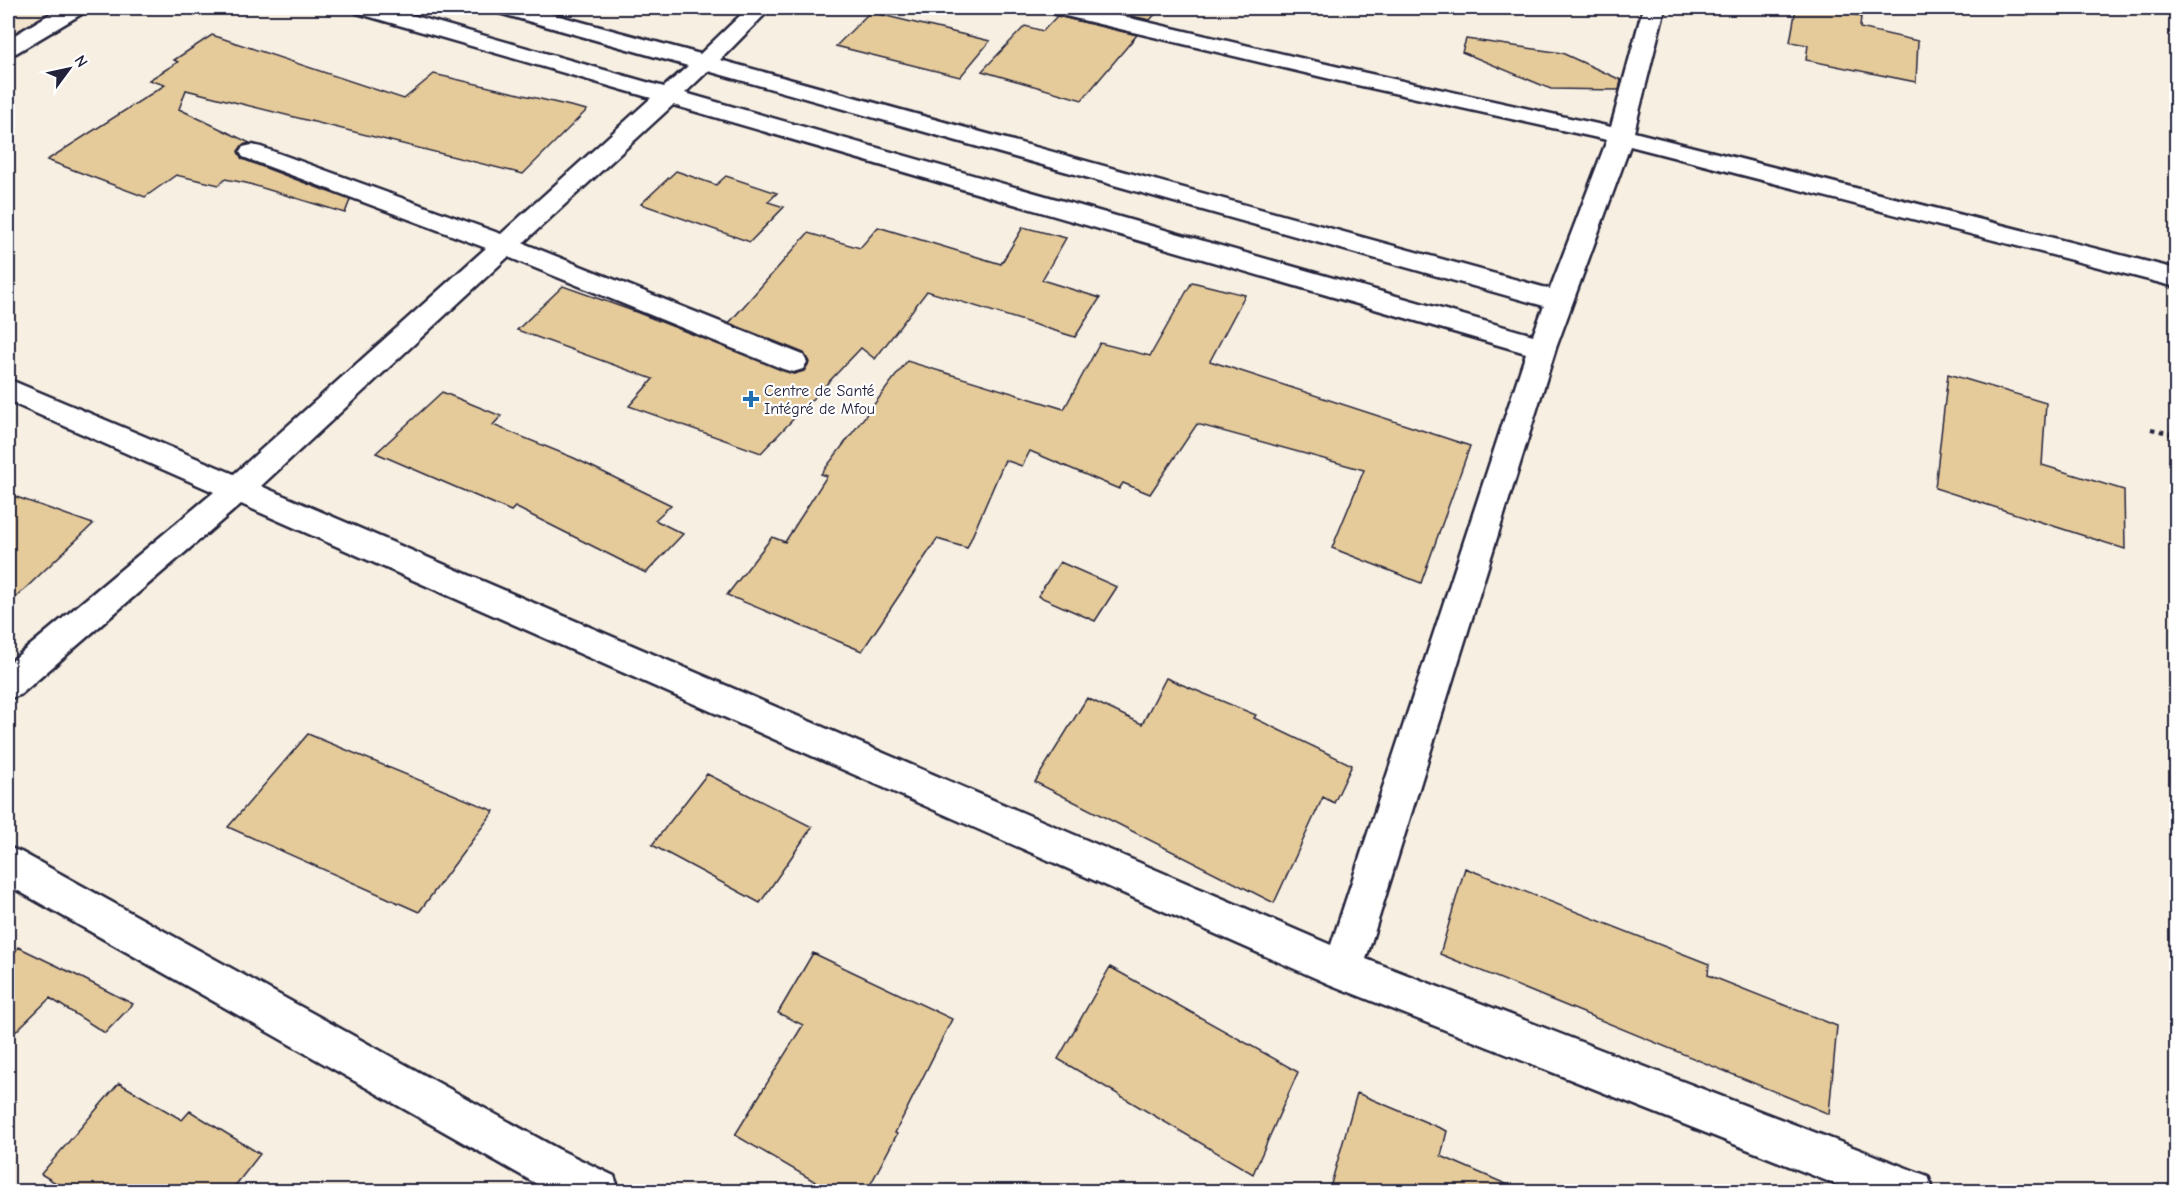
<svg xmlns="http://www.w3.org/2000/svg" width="2184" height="1199" viewBox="0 0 2184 1199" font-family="'Comic Neue',sans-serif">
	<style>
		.built { fill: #f2e4cc }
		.building { fill: #e5ca9a; stroke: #22223b; stroke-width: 1.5 }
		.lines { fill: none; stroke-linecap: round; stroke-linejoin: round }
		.minor-casing { stroke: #22223b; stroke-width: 5 }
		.primary-casing { stroke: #22223b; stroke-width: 5 }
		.path { stroke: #22223b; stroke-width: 4; stroke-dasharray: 4.5 4.5; stroke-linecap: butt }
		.minor { fill: #fff; fill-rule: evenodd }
		.primary { fill: #fff; fill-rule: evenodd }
		.poi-dot { fill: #1f6fb2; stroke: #fff; stroke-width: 2 }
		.labels { text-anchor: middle; stroke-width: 4.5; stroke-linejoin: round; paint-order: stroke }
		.poi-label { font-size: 16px; fill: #22223b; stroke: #fff; text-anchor: start }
	</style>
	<rect width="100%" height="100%" fill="#f7efe1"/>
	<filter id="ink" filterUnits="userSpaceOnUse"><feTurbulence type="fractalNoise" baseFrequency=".0167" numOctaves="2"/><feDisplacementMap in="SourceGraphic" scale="12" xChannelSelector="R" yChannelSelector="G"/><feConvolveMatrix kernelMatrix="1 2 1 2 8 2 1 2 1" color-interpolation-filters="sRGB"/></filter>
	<g filter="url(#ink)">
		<path class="built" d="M8,8H67L8,43Z"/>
		<path class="building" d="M1095,8H1161L1150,20Z
			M1796,8H1817L1861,16L1860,28L1918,41L1916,82L1806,60L1808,45L1790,42Z
			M870,12L990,41L960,77L836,46Z
			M1057,16L1137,35L1082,100L982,71L1025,26L1043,31Z
			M212,35L404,99L434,74L587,110L523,174L186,90L179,109L250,143L243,145L238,151L242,159L350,200L345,213L246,183L225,179L219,185L176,175L145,197L47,160L165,85L149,80L178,62L174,60Z
			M1466,39L1562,53L1621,80L1619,90L1551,89L1462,52Z
			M676,171L716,185L726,176L777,193L768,202L784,207L750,242L641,204Z
			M878,227L1001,264L1023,227L1066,238L1042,280L1100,298L1075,337L927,291L875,359L861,348L761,453L629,406L653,379L517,330L563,286L636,312L794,374L804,371L809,363L804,353L729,323L808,233L860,248Z
			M1192,282L1245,295L1210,361L1470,446L1421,583L1332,548L1364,470L1197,424L1150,494L1123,483L1119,489L1030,451L1022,466L1005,460L967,548L937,539L862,651L727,595L772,537L785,542L827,476L821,474L907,361L1064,409L1100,343L1150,356Z
			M1948,374L2046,403L2042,465L2124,490L2125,549L1935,488Z
			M442,392L501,416L493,425L574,458L671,505L655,520L683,534L646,573L515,507L511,511L376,453Z
			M8,494L93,524L8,605Z
			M1060,562L1117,587L1095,621L1038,596Z
			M1166,678L1256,715L1254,718L1352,765L1334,803L1323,797L1274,903L1035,782L1087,698L1142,724Z
			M308,734L494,811L419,912L228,827Z
			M707,774L812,827L760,903L652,845Z
			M1465,868L1709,964L1708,975L1837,1026L1829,1114L1440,954Z
			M18,947L74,974L133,1004L105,1033L50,998L8,1039V966Z
			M813,953L952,1019L895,1133L897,1134L867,1191H831L735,1135L803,1025L778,1013Z
			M1110,967L1298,1072L1253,1174L1058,1059Z
			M119,1083L182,1120L190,1111L260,1154L231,1191H69L41,1174Z
			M1357,1093L1447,1131L1441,1156L1522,1191H1329Z"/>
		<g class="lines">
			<g class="minor-casing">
				<path id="minor" d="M354,8H387L664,87L688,66L499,13L496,8H530L700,54L748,8H771L720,60L1550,289L1607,140L1339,81L1053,13L1050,8H1087L1339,67L1611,127L1643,8H1665L1634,132L2176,269V287L1630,146L1556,348L1366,959L1912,1170L1928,1176L1934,1192H1855L1329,984L241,504L20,695L8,699V664L214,492L8,401V379L234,474L486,248L243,157L240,152L243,147L252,145L261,147L501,234L651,98L357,13ZM708,71L1544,306L1533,335L685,93ZM673,105L1526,353L1331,945L261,486L508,257L783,369L793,372L803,369L807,362L803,355L523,243Z
					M8,847L21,852L558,1149L614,1176L620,1192H551L528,1179L8,885Z"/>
			</g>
			<g class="primary-casing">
				<path id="primary" d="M60,8H86L83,13L16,53L8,55V39Z"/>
			</g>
			<path class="path" d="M2151,429L2176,435"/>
			<use href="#minor" class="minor"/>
			<use href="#primary" class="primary"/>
		</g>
	</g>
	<path class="poi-dot" d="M748 390h6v6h6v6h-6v6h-6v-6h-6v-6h6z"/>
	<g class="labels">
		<g class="poi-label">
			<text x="764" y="396">Centre de Santé<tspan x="764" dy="18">Intégré de Mfou</tspan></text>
		</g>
	</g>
	<rect width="2184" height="1199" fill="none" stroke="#fff" stroke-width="30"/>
	<rect x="15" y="15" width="2154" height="1169" fill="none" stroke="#22223b" stroke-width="2" filter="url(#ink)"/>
	<g transform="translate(69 69) rotate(57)" stroke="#ffffff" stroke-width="4.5" paint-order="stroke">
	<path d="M0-4.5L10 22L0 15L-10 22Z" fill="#22223b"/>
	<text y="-9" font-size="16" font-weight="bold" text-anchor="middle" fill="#22223b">N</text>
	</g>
</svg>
